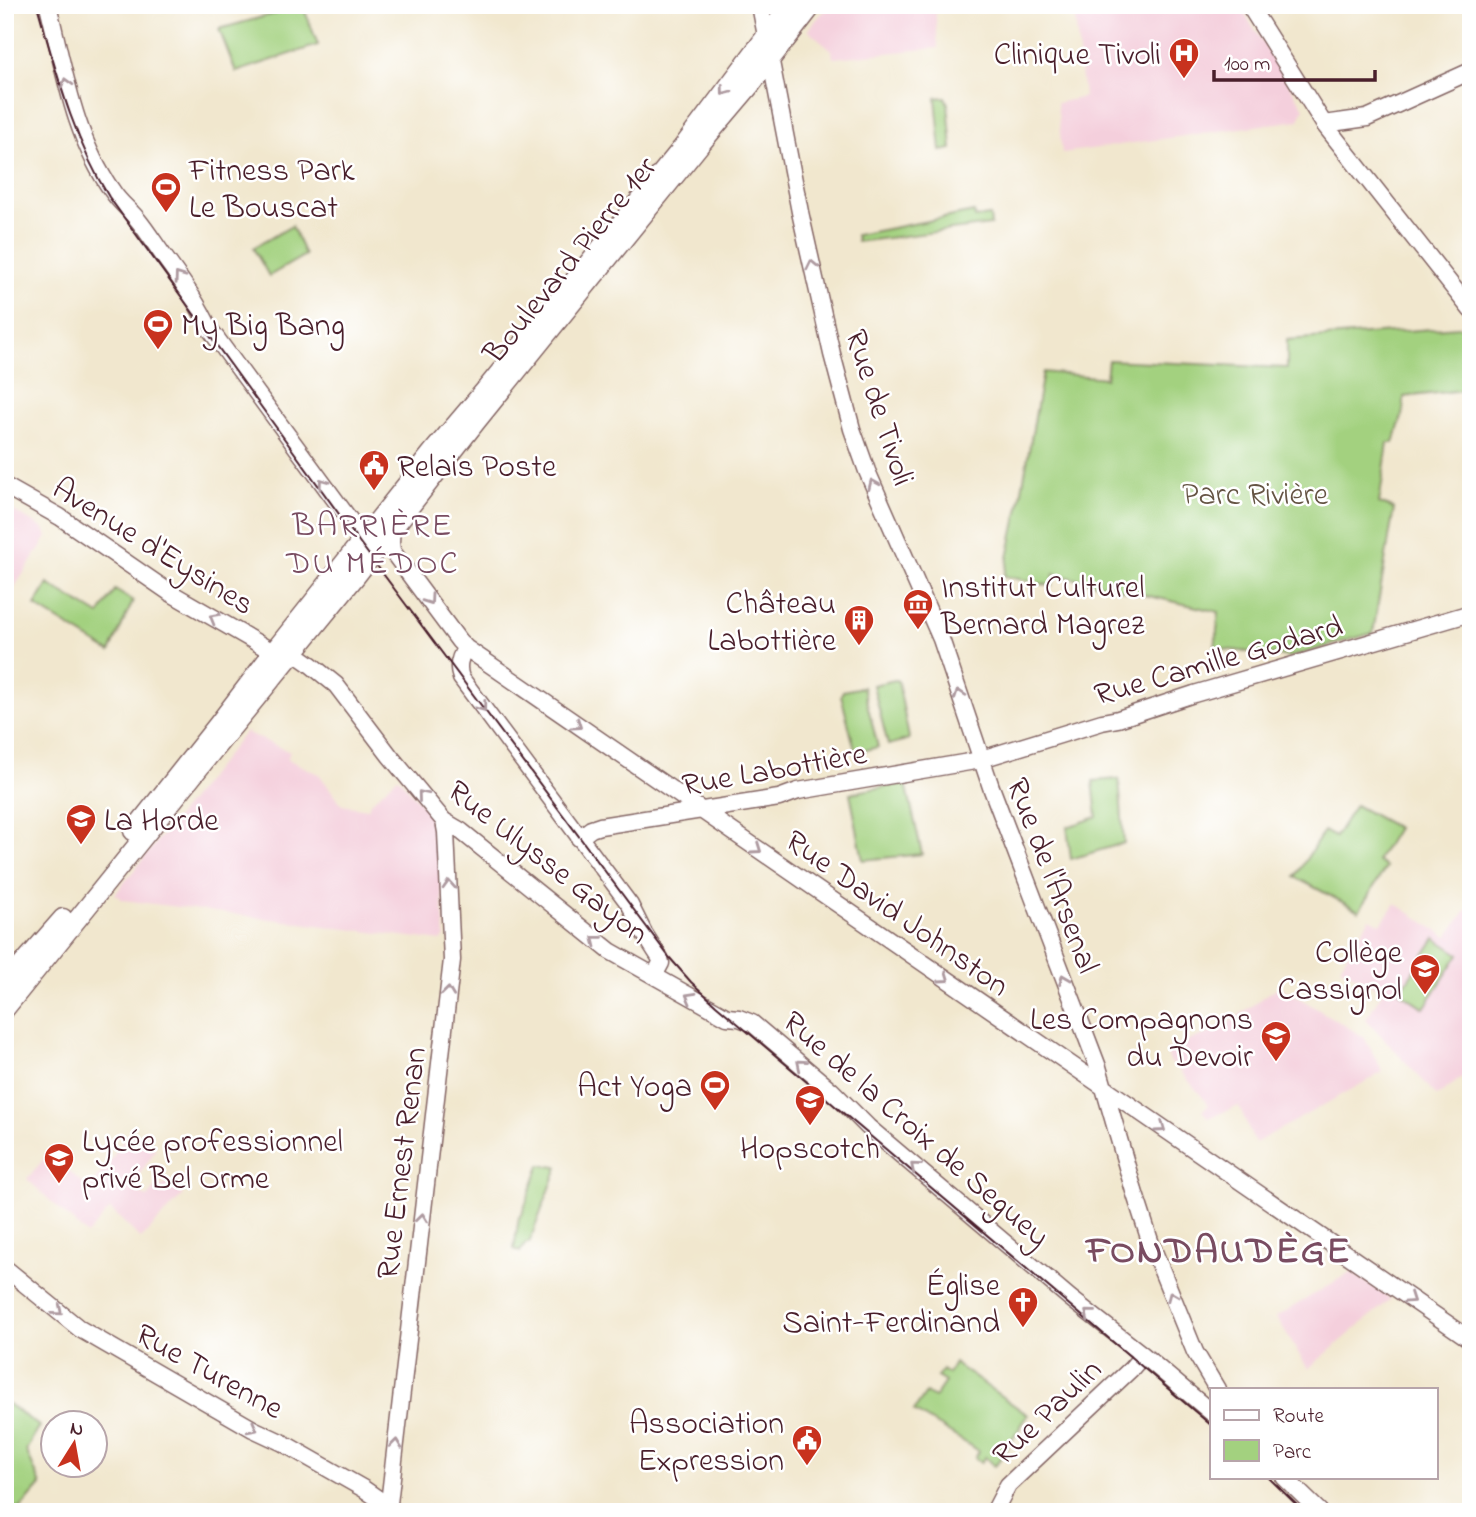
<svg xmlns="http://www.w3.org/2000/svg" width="1476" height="1517" viewBox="0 0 1476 1517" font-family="'Indie Flower',sans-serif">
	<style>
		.built { fill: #f4cfdc }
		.green { fill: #a3d17f; stroke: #767855; stroke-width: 2 }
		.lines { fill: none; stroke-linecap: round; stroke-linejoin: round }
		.secondary-casing { stroke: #846564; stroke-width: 19 }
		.primary-casing { stroke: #846564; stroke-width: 21 }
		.secondary { stroke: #fff; stroke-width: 16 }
		.primary { stroke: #fff; stroke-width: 18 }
		.tram { stroke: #4a1f2b; stroke-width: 2 }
		.oneway { stroke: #ae9aa0 }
		.labels { text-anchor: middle; stroke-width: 5; stroke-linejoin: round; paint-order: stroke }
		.poi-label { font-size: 32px; fill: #4a1f2b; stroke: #fff; text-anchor: end }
		.street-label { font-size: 32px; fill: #4a1f2b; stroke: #fff }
		.park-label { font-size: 32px; fill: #655444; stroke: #fff }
		.neighbourhood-label { font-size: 33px; letter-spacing: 2px; fill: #794c61; stroke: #fff }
		.district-label { font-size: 38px; font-weight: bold; letter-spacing: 2px; fill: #794c61; stroke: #fff }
	</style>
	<rect width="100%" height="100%" fill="#fff"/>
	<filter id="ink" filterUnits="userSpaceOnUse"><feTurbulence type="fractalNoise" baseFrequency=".0143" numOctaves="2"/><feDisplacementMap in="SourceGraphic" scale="14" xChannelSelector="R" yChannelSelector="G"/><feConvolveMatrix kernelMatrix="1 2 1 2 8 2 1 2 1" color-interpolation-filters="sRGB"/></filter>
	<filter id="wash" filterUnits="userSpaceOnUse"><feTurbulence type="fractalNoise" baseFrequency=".00686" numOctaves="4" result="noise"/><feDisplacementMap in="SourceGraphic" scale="28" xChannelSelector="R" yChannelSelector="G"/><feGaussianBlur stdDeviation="1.57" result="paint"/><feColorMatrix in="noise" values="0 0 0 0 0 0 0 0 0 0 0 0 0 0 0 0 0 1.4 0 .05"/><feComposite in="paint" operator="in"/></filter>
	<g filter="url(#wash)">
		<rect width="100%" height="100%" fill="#f1e7ce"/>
		<path class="built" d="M855,5H935L938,48L833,58L832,50L808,30L827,7Z
			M1072,5H1239L1304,108L1299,120L1062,153L1057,103L1084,97L1074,9H1072Z
			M5,506L44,529L47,537L5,602Z
			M245,732L290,752L287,759L319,774L342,805L368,809L370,803L398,777L437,822L445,937L441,941L123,900L115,894Z
			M1395,903L1447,937L1471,903V1071L1437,1096L1366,1019L1383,991L1340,967L1370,918L1381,924Z
			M1279,986L1364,1037L1383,1072L1255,1143L1239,1106L1208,1118L1202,1110L1209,1105L1177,1067L1176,1068L1170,1061L1166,1050L1223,1027Z
			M129,1131L156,1149L131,1188L148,1198L158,1183L162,1187L168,1181L183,1195L141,1239L110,1209L87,1235L27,1179L49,1153L89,1189L101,1172H103L105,1169Z
			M1351,1272L1391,1299L1308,1369L1276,1317Z"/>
		<path class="green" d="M303,6L318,45L236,72L219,29Z
			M945,97L948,104L952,149L941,151L936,98Z
			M974,212L975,218L990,216L991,225L857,242L856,235Z
			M292,226L305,255L269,276L253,248Z
			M1471,326V389L1404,397V409L1394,443H1388L1379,503L1394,509L1373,633L1291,657L1215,648L1219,612L1054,574L1052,586L1004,576L1019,507L1043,372L1106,378L1108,360L1287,368V340Z
			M48,584L99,615L115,590L133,601L110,652L35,606Z
			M895,680L898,681L909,738L907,740L888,745L873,685Z
			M863,687L878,747L858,752L855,750L841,695L843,691Z
			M1119,779L1124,843L1071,859L1067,827L1097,817L1093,781Z
			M906,783L922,854L863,860L850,793Z
			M1355,805L1397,828L1377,861L1386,867L1359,911L1295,877L1324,831L1335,837Z
			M1435,938L1459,954L1424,1008L1400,992Z
			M540,1165L558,1167L529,1243H526L520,1252L514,1249L519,1217H521Z
			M954,1363L1028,1415L996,1465L994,1466L985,1457L981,1462L975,1458L979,1451L914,1411L926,1393L934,1398L945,1382L937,1377L942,1370L948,1374Z
			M5,1402L39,1426L26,1450L41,1485L19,1510L5,1502Z"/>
	</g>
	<g filter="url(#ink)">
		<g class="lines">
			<g class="secondary-casing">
				<path id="secondary" d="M48,5C64,69 74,138 113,192C120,203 130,210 138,220C147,231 155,244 163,255C180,279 197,301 209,328L363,538L360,549
					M760,5L800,212L832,354L852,429L867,471L941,639L991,787L1098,1067L1134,1191L1151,1244L1195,1352L1217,1389
					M1249,5L1324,124L1471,310
					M1324,124L1367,118L1471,71
					M5,486L60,517L169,592L273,652L300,657L310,664L336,685L390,756L444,821L461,831L610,951L727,1017L739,1018L752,1023L831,1090L868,1127L1070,1298L1143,1355L1212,1413
					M392,524L391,542L392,551L459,641L466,648L1471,1340
					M466,648C459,657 457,667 461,678L630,905L644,933L660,958L661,963L654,976
					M579,838L591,829L600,826L779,798L798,791L975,761L1102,722L1118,719L1194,694L1471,613
					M5,1268L80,1329L253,1429L283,1443L364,1489L384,1503L394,1511
					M1284,1477L1320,1512
					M388,1512L452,960L446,832L444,821
					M994,1512L1008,1485L1131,1369L1143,1355"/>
			</g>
			<g class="primary-casing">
				<path id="primary" d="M133,831L218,724L273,652L433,451L489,385L681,149L766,36L791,5
					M5,984L63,918
					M5,1009L213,751L357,575L476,422L700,145L750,86L813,5"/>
			</g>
			<use href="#secondary" class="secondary"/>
			<use href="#primary" class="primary"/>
			<path class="tram" d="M37,5C56,71 73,139 109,197L360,543L669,957L691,982L716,1005L1212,1426
				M1268,1477L1304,1512"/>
		</g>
		<defs><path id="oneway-chevron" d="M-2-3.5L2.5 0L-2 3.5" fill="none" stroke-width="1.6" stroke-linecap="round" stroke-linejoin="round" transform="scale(1.75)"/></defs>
		<g class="oneway">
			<use href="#oneway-chevron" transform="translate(66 83) rotate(-106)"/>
			<use href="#oneway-chevron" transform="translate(725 91) rotate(127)"/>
			<use href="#oneway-chevron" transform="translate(812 265) rotate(-102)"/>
			<use href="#oneway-chevron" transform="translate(179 277) rotate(-126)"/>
			<use href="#oneway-chevron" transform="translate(323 483) rotate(-126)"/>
			<use href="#oneway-chevron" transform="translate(873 484) rotate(-114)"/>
			<use href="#oneway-chevron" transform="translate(429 600) rotate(55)"/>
			<use href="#oneway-chevron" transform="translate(214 618) rotate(-150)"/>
			<use href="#oneway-chevron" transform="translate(959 694) rotate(-109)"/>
			<use href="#oneway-chevron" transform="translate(482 707) rotate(53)"/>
			<use href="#oneway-chevron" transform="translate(577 725) rotate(35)"/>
			<use href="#oneway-chevron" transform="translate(422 795) rotate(-130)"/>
			<use href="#oneway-chevron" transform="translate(757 849) rotate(35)"/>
			<use href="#oneway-chevron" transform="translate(449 885) rotate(-93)"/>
			<use href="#oneway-chevron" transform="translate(596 940) rotate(-142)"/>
			<use href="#oneway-chevron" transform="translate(945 978) rotate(35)"/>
			<use href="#oneway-chevron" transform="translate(1064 979) rotate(-112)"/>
			<use href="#oneway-chevron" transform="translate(448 992) rotate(-83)"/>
			<use href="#oneway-chevron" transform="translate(690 997) rotate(-151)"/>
			<use href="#oneway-chevron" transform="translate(801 1064) rotate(-140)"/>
			<use href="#oneway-chevron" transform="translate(1161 1128) rotate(35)"/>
			<use href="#oneway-chevron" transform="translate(915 1167) rotate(-140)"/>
			<use href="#oneway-chevron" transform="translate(422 1218) rotate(-83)"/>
			<use href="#oneway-chevron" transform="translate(1172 1296) rotate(-112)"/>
			<use href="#oneway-chevron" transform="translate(1410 1299) rotate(34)"/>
			<use href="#oneway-chevron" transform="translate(58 1311) rotate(40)"/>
			<use href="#oneway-chevron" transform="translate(1089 1314) rotate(-141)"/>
			<use href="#oneway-chevron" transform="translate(253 1428) rotate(28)"/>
			<use href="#oneway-chevron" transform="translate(396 1444) rotate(-83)"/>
		</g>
	</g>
	<defs>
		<g id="hospital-pin" transform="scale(1.575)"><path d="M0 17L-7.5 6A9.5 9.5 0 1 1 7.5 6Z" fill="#c8321e" stroke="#fff"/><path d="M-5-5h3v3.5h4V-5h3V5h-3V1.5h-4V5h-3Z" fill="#fff"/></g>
		<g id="stadium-pin" transform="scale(1.575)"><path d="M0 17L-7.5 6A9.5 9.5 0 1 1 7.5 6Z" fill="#c8321e" stroke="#fff"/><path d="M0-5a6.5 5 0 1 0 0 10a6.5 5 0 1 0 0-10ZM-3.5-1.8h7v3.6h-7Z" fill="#fff"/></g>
		<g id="civic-pin" transform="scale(1.575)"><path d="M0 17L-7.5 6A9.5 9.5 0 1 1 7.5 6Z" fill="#c8321e" stroke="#fff"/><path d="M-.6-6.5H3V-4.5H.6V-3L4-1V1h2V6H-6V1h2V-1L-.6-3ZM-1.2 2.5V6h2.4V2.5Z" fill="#fff"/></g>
		<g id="museum-pin" transform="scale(1.575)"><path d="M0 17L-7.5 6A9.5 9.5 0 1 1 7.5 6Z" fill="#c8321e" stroke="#fff"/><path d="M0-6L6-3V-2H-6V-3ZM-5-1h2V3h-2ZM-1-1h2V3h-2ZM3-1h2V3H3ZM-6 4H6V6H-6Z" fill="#fff"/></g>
		<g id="building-pin" transform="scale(1.575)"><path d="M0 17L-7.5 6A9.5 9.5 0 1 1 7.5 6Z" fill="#c8321e" stroke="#fff"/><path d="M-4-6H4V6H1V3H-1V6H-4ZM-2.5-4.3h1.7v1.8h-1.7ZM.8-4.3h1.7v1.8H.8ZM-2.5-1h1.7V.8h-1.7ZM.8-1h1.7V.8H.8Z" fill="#fff"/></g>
		<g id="university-pin" transform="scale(1.575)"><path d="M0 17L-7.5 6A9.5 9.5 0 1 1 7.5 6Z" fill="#c8321e" stroke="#fff"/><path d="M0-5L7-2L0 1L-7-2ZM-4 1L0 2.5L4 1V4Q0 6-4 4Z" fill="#fff"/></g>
		<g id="school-pin" transform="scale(1.575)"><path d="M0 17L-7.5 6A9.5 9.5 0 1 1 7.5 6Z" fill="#c8321e" stroke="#fff"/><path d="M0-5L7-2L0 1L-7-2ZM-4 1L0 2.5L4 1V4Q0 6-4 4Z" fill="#fff"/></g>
		<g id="church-pin" transform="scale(1.575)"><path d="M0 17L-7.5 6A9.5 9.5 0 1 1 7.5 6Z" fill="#c8321e" stroke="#fff"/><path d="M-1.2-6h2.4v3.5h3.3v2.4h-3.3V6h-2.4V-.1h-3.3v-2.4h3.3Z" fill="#fff"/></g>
	</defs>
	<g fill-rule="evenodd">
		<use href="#hospital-pin" x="1184" y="53"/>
		<use href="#stadium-pin" x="166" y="187"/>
		<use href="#stadium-pin" x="158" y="324"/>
		<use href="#civic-pin" x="374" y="465"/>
		<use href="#museum-pin" x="918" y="604"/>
		<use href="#building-pin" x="859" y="620"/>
		<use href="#university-pin" x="81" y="819"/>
		<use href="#school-pin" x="1425" y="969"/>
		<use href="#university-pin" x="1276" y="1036"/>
		<use href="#stadium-pin" x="715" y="1085"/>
		<use href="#school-pin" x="810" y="1100"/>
		<use href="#school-pin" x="59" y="1158"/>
		<use href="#church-pin" x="1023" y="1302"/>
		<use href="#civic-pin" x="807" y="1440"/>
	</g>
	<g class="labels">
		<g class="poi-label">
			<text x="1161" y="64">Clinique Tivoli</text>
			<text x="189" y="180" text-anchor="start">Fitness Park<tspan x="189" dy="37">Le Bouscat</tspan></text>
			<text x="181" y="335" text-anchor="start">My Big Bang</text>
			<text x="397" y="476" text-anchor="start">Relais Poste</text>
			<text x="941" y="597" text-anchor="start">Institut Culturel<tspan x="941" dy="37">Bernard Magrez</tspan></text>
			<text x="836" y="613">Château<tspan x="836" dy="37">Labottière</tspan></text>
			<text x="104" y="830" text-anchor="start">La Horde</text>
			<text x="1402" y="962">Collège<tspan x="1402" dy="37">Cassignol</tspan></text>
			<text x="1253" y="1029">Les Compagnons<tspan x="1253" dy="37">du Devoir</tspan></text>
			<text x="692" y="1096">Act Yoga</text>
			<text x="82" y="1151" text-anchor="start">Lycée professionnel<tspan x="82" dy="37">privé Bel Orme</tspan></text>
			<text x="810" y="1158" text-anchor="middle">Hopscotch</text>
			<text x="1000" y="1295">Église<tspan x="1000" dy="37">Saint-Ferdinand</tspan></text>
			<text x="784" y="1433">Association<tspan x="784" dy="37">Expression</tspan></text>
		</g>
		<g class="street-label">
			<text transform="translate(569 259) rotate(-51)" y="11">Boulevard Pierre 1er</text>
			<text transform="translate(881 407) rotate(72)" y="11">Rue de Tivoli</text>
			<text transform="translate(154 545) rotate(32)" y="11">Avenue d'Eysines</text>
			<text transform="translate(1218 659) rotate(-16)" y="11">Rue Camille Godard</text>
			<text transform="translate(774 768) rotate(-10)" y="11">Rue Labottière</text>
			<text transform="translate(549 861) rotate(38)" y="11">Rue Ulysse Gayon</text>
			<text transform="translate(1054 875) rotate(69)" y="11">Rue de l'Arsenal</text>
			<text transform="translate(898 912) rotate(35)" y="11">Rue David Johnston</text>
			<text transform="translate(917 1128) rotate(41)" y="11">Rue de la Croix de Seguey</text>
			<text transform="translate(400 1163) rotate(-83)" y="11">Rue Ernest Renan</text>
			<text transform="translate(210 1370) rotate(29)" y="11">Rue Turenne</text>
			<text transform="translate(1046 1411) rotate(-44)" y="11">Rue Paulin</text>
		</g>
		<g class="park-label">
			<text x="1255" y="504">Parc Rivière</text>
		</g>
		<g class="neighbourhood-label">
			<text x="373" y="535">BARRIÈRE<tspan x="373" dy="38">DU MÉDOC</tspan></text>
		</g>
		<g class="district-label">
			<text x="1219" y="1262">FONDAUDÈGE</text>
		</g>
	</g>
	<rect width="1476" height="1517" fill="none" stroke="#fff" stroke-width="28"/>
	<rect x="1210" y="1388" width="228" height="91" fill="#ffffff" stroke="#b7a5aa" stroke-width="2"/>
	<rect x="1224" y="1410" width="35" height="10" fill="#ffffff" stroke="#b7a5aa" stroke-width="2"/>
	<text x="1273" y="1422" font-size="21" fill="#4a1f2b">Route</text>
	<rect x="1224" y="1440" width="35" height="21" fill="#a3d17f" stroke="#b7a5aa" stroke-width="2"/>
	<text x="1273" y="1458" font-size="21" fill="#4a1f2b">Parc</text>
	<g transform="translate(74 1444) rotate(11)"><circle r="33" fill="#ffffff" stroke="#b7a5aa" stroke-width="2"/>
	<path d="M0-5L12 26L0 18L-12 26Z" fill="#c8321e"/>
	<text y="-10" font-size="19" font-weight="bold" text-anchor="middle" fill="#4a1f2b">N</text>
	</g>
	<path d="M1214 70v10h161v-10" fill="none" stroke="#4a1f2b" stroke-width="3.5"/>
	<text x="1224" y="70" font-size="21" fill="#4a1f2b" stroke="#ffffff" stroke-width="5" paint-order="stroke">100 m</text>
</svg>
